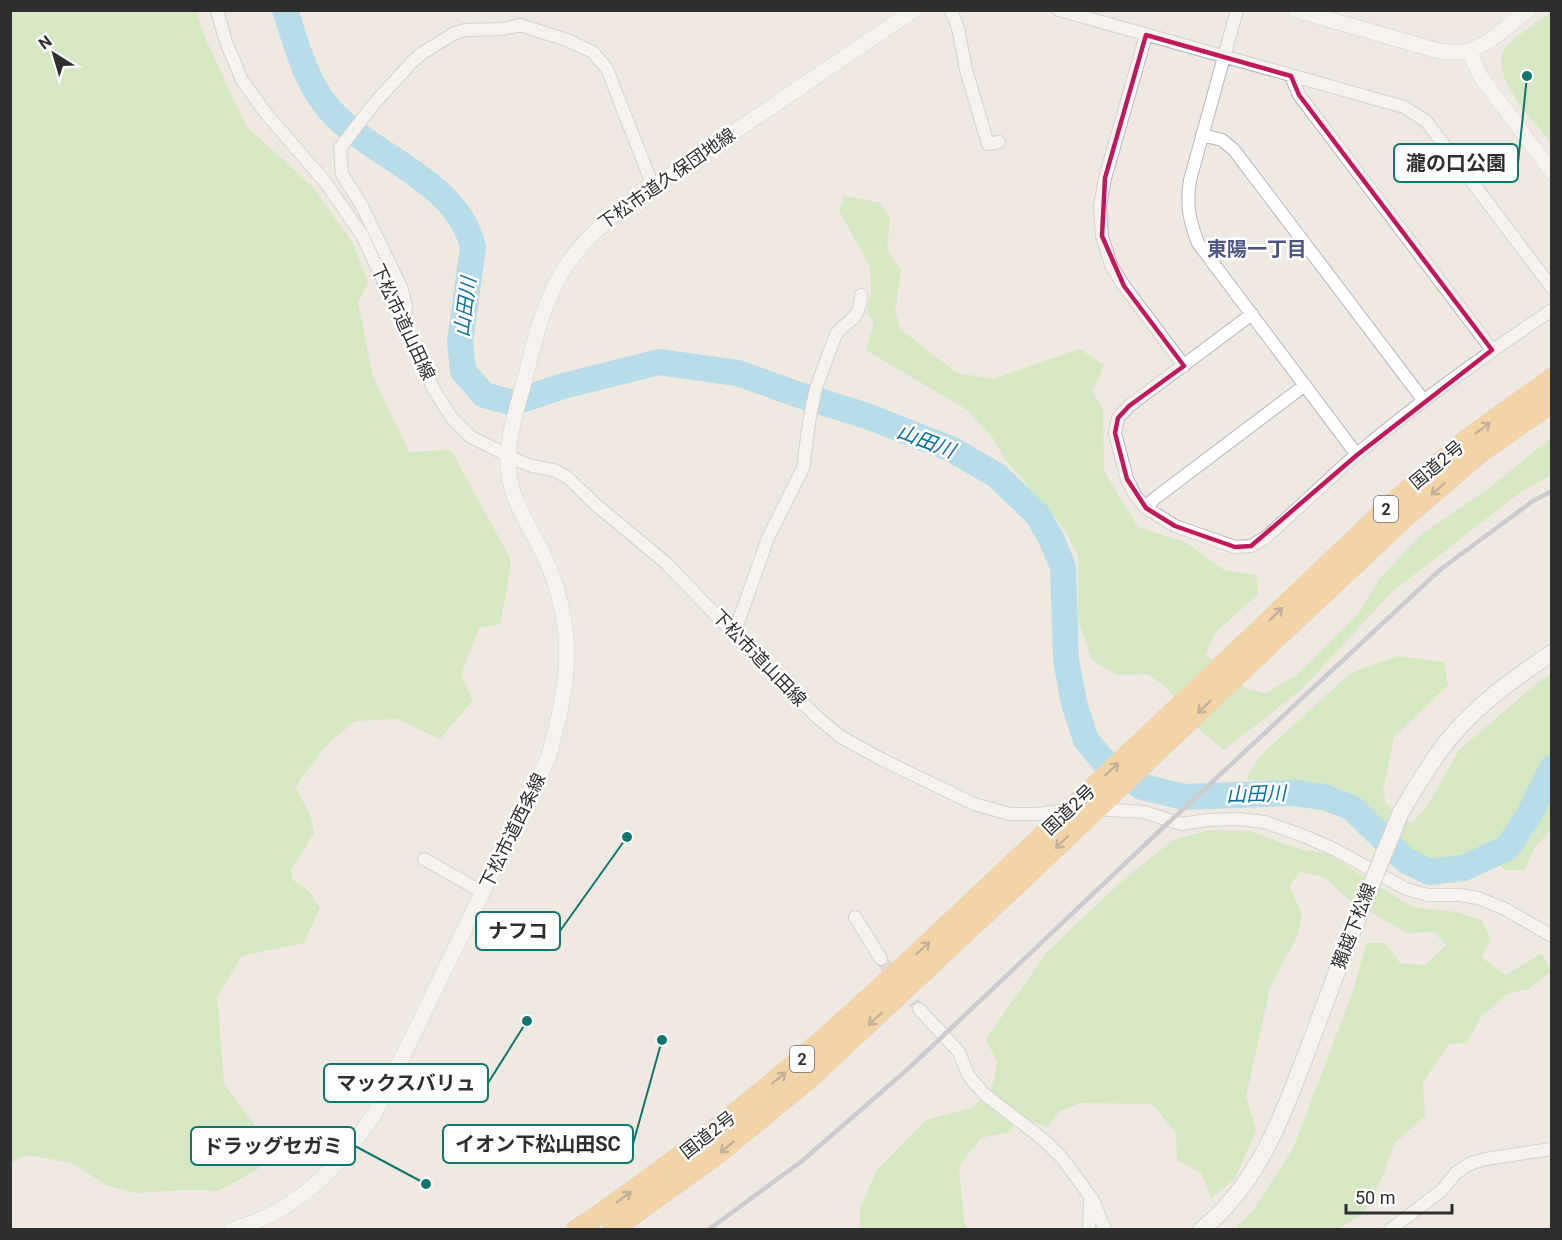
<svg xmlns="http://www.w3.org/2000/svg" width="1562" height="1240" viewBox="0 0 1562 1240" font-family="Roboto,'Noto Sans JP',sans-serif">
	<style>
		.green { fill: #b6e59e }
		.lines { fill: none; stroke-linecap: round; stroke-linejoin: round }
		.river { stroke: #75cff0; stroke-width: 26 }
		.minor-tunnel { stroke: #c8c4bd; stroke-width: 12; stroke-dasharray: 12 6; stroke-linecap: butt }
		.minor-casing { stroke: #b4b7c1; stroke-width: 14 }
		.tertiary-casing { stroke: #b4b7c1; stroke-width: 16 }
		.secondary-casing { stroke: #b4b7c1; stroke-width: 18 }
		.trunk-casing { stroke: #c9c9c9; stroke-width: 21 }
		.minor { stroke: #fff; stroke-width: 12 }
		.tertiary { stroke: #fff; stroke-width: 15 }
		.secondary { stroke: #fff; stroke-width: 16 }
		.trunk { stroke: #f8ba60; stroke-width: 20 }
		.rail { stroke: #a3a6b8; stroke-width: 4.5 }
		.secondary-bridge-casing { stroke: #b4b7c1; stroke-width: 18; stroke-linecap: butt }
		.trunk-bridge-casing { stroke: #c9c9c9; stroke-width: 21; stroke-linecap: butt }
		.secondary-bridge { stroke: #fff; stroke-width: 16 }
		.trunk-bridge { stroke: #f8ba60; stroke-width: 20 }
		.oneway { stroke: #896d44 }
		.marked { fill: none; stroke: #c2185b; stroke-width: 4.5; stroke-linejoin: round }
		.labels { text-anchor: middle; stroke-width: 5; stroke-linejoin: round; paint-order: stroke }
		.shield { fill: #fff; stroke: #6d6d6d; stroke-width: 1.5 }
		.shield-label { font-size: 16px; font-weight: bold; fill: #2e2e2e }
		.street-label { font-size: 18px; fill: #2e2e2e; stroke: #fff }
		.neighbourhood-label { font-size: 20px; font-weight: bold; fill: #4d5680; stroke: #fff }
		.water-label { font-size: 20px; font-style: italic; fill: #0d6fa3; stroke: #fff }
		.leader { fill: none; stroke: #0f766e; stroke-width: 2 }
		.callout-dot { fill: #0f766e; stroke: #fff; stroke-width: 2 }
		.callout { fill: #fff; stroke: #0f766e; stroke-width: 2 }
		.callout-label { font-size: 20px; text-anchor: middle; font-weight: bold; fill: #2e2e2e }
	</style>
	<rect width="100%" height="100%" fill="#efe9e1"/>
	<path class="green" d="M10,11H196L206,40L246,126L312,186L353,243L368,283L358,302L372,374L409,452L451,450L511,560L506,595L500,624L479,628L461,675L473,700L440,739L397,719L355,721L328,744L295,787L310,814L314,833L291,870L293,880L309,891L320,908L304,943L242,956L217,997L224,1084L268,1143L257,1170L218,1191L188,1190L136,1193L106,1185L72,1163L27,1155L11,1163Z
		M1551,12V143C1536,123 1484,72 1507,46C1518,34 1538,22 1551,12Z
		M844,196L879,202L890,219L887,250L901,270L895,312L900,329L957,373L993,379L1080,349L1104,365L1093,392L1103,410L1104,471L1138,527L1185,542L1224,570L1256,575L1258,594L1214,634L1206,655L1247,689L1265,693L1297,675L1359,613L1380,578L1423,533L1489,488L1551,438V475L1522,491L1392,592L1302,689L1224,750L1201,731L1166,687L1148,674L1116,675L1092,660L1078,620V556L1065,530L1005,459L993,438L967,410L866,350L874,322L866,312L871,292L870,266L839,211Z
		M1397,656L1444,662L1448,685L1394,737L1383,790L1386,804L1411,823L1426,808L1459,750L1537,683L1551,674V830L1535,847L1524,870L1506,871L1500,865L1482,855L1425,859L1401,847L1363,807L1336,787L1246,779L1261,755L1349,674Z
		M1209,830L1249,831L1303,850L1325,852L1412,907L1456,912L1481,920L1491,939L1481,957L1506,975L1542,953L1551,971L1527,990L1509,993L1480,1018L1467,1043L1449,1044L1423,1082L1425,1116L1394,1144L1382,1178L1363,1214L1338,1229H1235L1253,1210L1293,1149L1353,991L1366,943H1385L1400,963L1425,965L1446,945L1434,932L1407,933L1348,899L1324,877L1300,872L1289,886L1302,914L1297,936L1270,988L1246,1096L1256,1131L1235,1179L1211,1198L1202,1174L1177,1160L1176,1133L1152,1104L1080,1103L1059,1111L1048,1128L1023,1118L1009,1132L981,1138L959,1166L964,1221L967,1229H860V1208L877,1170L926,1120L972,1108L992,1088L997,1062L986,1039L1047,952L1123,880L1173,840Z"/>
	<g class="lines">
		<path class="river" d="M285,10C297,45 305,82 330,110C372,158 457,179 473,247L460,342L463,371L484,395L513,403L563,386L659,362L738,373L796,394L867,416L951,449L996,475L1037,514L1051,538L1063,567L1066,660L1074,703L1086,740L1108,766L1142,787L1184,797L1294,793L1324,797L1352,808L1405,860L1429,872L1464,868L1507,848L1529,815L1552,768"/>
		<path class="minor-tunnel" d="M881,959L919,1009"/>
		<g class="minor-casing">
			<path id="minor" d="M217,10L226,42L242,80L264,111L326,183L362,235L434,390L452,418L471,437L519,461L532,466L554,470L567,477L595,504L666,563L753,654L817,717L841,737L883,760L974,804L1010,814H1037L1070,810
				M951,10L958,28L966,70L988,144L999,142
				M1059,10L1404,107L1426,121L1552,288
				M1237,10L1190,180C1186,205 1189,219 1198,243L1357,455
				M1146,35L1105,178L1100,206L1102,236L1111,265L1124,286L1184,366
				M1291,76L1299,95L1492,350
				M1202,135L1222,140L1234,150L1424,401
				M1252,314L1129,406L1118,418L1115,433L1127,479L1135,495L1146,508L1175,526L1235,547L1251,546L1266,537C1297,510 1326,481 1357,454C1419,402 1484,355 1552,310
				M404,321L406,306L402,289L362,206L342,174L340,148L373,105L411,63L421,54L453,34L465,30L503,29L520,25L567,40L593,52L607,69L653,186
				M1146,508L1154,499L1305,385
				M734,634L768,538L803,468L810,416L816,388L836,334C850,317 859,322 861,295
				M1094,809L1144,812L1181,824L1208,820L1237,819L1265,822L1304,836L1336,850L1406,889L1428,895H1460L1478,898L1505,909L1552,936
				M424,859L484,893
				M855,917L881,959
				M919,1009L959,1052L968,1075L984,1094L1044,1140L1062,1158L1093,1200L1105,1230
				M1089,1230L1090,1202L1093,1200
				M1390,1230L1442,1190L1456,1173L1469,1164L1485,1159L1552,1149"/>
		</g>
		<g class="tertiary-casing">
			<path id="tertiary" d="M1296,10L1439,51C1448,52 1458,53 1468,51C1490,44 1510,24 1528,10
				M1469,50L1480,76L1552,172
				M232,1230C244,1225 257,1222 268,1216C315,1193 346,1156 375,1113L548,758C568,687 577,638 549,567C537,536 514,509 509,475C505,445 515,415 523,386C534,344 543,299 568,263C583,241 602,225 622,208L914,10"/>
		</g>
		<g class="secondary-casing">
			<path id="secondary" d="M1401,812C1416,787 1431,761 1449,739C1478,704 1514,678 1552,653
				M1201,1230C1261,1182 1283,1113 1310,1044C1326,1000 1343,956 1360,912"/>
		</g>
		<g class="trunk-casing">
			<path id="trunk" d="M1233,655L1389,506L1467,439L1552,378
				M1246,667L1401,521L1481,452L1552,403
				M576,1230C604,1212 631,1192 658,1172C784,1081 896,974 1009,867
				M612,1230L719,1153L810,1078L1024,878"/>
		</g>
		<use href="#minor" class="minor"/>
		<use href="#tertiary" class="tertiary"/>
		<use href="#secondary" class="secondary"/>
		<use href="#trunk" class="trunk"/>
		<path class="rail" d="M708,1230L802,1161L909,1068L1152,838L1441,569L1533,501L1552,491"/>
		<g class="secondary-bridge-casing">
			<path id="secondary-bridge" d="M1360,912L1401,812"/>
		</g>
		<g class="trunk-bridge-casing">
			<path id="trunk-bridge" d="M1009,867L1233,655
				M1024,878L1246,667"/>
		</g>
		<use href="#secondary-bridge" class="secondary-bridge"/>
		<use href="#trunk-bridge" class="trunk-bridge"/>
	</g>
	<defs><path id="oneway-shaft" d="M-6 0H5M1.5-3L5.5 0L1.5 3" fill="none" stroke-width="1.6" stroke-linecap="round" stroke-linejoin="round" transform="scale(1.5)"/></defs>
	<g class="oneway">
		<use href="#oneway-shaft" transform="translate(1483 428) rotate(-37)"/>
		<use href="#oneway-shaft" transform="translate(1438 489) rotate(139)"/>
		<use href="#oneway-shaft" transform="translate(1276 614) rotate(-44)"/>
		<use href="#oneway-shaft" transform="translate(1204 707) rotate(136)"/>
		<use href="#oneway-shaft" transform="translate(1112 769) rotate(-43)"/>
		<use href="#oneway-shaft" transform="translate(1062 842) rotate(136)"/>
		<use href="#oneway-shaft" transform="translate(923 948) rotate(-43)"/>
		<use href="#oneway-shaft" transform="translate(875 1019) rotate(138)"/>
		<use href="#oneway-shaft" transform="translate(779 1078) rotate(-39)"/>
		<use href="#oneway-shaft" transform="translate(727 1147) rotate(140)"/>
		<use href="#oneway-shaft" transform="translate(624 1197) rotate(-36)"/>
	</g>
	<path d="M0 0H1562V1240H0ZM1146,35L1291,76L1299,95L1492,350L1357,455L1251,546L1235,547L1175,526L1146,508L1127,479L1115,433L1118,418L1129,406L1184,366L1124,286L1102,236L1105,178Z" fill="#efe9e1" fill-opacity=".55" fill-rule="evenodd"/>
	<path class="marked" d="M1146,35L1291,76L1299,95L1492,350L1357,455L1251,546L1235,547L1175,526L1146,508L1127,479L1115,433L1118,418L1129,406L1184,366L1124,286L1102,236L1105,178Z"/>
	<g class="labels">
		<g class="shield">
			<rect x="1374" y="496" width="24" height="26" rx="4.5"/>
			<rect x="790" y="1046" width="24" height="26" rx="4.5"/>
		</g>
		<g class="shield-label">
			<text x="1386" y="515">2</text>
			<text x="802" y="1065">2</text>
		</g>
		<g class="street-label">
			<text transform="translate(667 179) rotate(-35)" y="6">下松市道久保団地線</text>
			<text transform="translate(403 322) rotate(65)" y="6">下松市道山田線</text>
			<text transform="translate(1437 465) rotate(-40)" y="6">国道2号</text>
			<text transform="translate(759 658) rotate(46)" y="6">下松市道山田線</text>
			<text transform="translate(1069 810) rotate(-43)" y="6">国道2号</text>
			<text transform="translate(513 831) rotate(-64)" y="6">下松市道西条線</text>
			<text transform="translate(1354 926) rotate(-69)" y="6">獺越下松線</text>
			<text transform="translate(708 1135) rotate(-38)" y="6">国道2号</text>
		</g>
		<g class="neighbourhood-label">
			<text x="1257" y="256">東陽一丁目</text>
		</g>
		<g class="water-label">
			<text transform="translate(465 307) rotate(-83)" y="7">山田川</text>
			<text transform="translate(926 441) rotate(21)" y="7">山田川</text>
			<text transform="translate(1256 794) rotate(-2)" y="7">山田川</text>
		</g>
	</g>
	<path class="leader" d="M1527 76L1518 163M627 837L560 931M527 1021L488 1083M662 1040L633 1144M426 1184L355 1146"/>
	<g class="callout-dot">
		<circle cx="1527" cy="76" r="6"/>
		<circle cx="627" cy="837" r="6"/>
		<circle cx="527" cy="1021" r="6"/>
		<circle cx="662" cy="1040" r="6"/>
		<circle cx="426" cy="1184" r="6"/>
	</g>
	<g class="callout">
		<rect x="1394" y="144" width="124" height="38" rx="6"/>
		<rect x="476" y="912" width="84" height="38" rx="6"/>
		<rect x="324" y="1064" width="164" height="38" rx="6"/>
		<rect x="443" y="1125" width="190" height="38" rx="6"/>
		<rect x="191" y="1127" width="164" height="38" rx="6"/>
	</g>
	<g class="callout-label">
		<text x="1456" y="170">瀧の口公園</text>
		<text x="518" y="938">ナフコ</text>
		<text x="406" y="1090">マックスバリュ</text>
		<text x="538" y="1151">イオン下松山田SC</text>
		<text x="273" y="1153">ドラッグセガミ</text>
	</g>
	<rect width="1562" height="1240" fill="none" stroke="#2e2e2e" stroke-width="24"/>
	<g transform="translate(54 54) rotate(323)" stroke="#ffffff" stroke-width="4.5" paint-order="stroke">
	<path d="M0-4.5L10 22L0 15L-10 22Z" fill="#2e2e2e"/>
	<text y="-9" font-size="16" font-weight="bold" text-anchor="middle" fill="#2e2e2e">N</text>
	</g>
	<path d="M1346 1204v9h106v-9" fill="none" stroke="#2e2e2e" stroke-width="3"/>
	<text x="1355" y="1204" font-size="18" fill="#2e2e2e" stroke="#ffffff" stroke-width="4.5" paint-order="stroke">50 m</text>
</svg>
